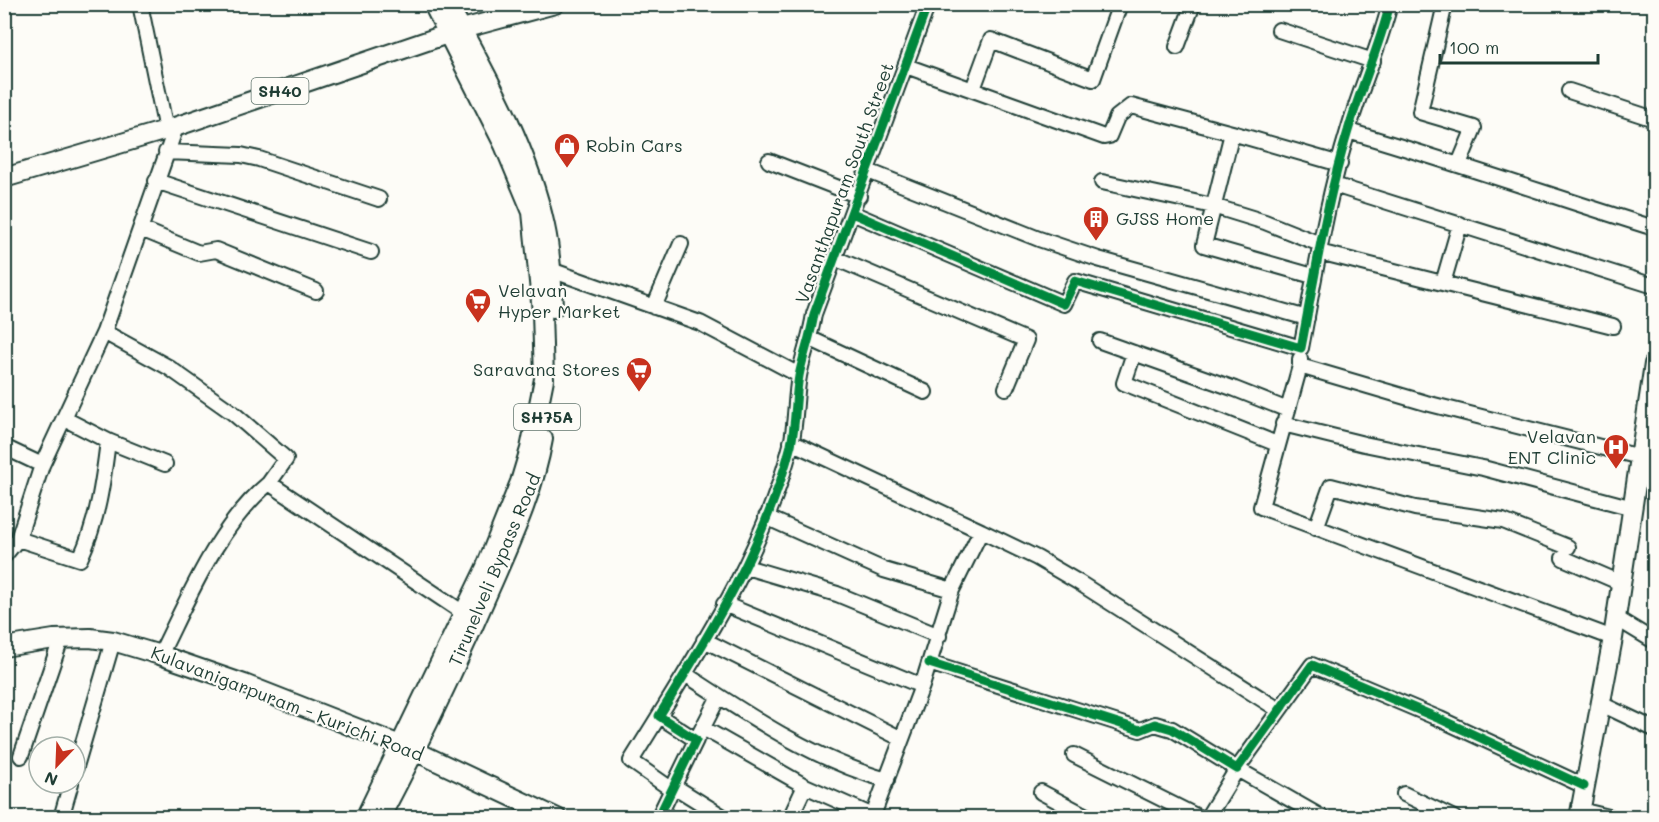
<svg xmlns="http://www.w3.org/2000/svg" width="1659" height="822" viewBox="0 0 1659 822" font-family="Mali,sans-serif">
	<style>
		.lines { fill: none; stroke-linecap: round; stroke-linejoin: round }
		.minor-casing { stroke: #1f3d34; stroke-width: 18 }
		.major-casing { stroke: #1f3d34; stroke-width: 22 }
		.minor { stroke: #fdfcf7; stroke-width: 14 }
		.major { stroke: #fdfcf7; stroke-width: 18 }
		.cycleway-casing { stroke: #fdfcf7; stroke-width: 13 }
		.cycleway { stroke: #00873e; stroke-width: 9 }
		.labels { text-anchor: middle; stroke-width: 4.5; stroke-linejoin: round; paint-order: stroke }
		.shield { fill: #fdfcf7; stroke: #62766e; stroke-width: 1.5 }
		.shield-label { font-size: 16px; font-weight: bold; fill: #1f3d34 }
		.poi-label { font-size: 18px; fill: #1f3d34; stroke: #fdfcf7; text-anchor: start }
		.street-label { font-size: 18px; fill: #1f3d34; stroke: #fdfcf7 }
	</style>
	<rect width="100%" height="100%" fill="#fdfcf7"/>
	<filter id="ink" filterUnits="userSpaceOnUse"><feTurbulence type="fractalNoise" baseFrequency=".0167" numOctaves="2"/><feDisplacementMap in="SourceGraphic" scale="12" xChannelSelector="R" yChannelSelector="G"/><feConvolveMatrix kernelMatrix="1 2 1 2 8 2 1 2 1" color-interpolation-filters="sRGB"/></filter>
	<g filter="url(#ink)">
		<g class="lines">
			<g class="minor-casing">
				<path id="minor" d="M140,4L166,130
					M1445,4L1420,112L1474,128L1459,164
					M1279,30L1373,61
					M1177,47L1193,4
					M906,66L1104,137L1109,136L1117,117L1131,106L1232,133
					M973,89L991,40L1093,79L1120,4
					M1569,91L1654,119
					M1348,131C1451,161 1552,196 1654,228
					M166,152L241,155L259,159L379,199
					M769,161L859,196
					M868,171L1039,239L1098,259L1307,318
					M156,181L371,252
					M1102,182L1213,206L1265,222L1320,244
					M1334,185L1654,286
					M852,213L1064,304L1075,281L1301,348C1315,276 1326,202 1348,131C1360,89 1379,48 1390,4
					M141,229L199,253L216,250L316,291
					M1319,252L1613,326
					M837,259L1026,340L1006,388
					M551,270L700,323L799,375
					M1313,276L1204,245L1232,133L1340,164
					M1443,283L1460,224
					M654,307L681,244
					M104,332L168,367L233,413L286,459L269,483
					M811,339L925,392
					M1100,341L1235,389L1288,410
					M1134,353L1124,383L1277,444
					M1300,359V366L1426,403L1640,457
					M1300,366L1261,507L1613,638
					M65,419L108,441L165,464
					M1283,424L1364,444L1483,468L1633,508
					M791,442L981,531L952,590L922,686L872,818
					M4,447L42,465
					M766,517L884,570L952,590
					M1316,528L1331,486L1415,508L1503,521L1568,547
					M981,531L1037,558L1078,582L1279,710
					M18,539L80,559C98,520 103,482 108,441
					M4,556L18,539L42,465L104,332L176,127
					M1563,558L1621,583
					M746,567L837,594L939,636
					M724,604L922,686
					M1616,618L1654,641
					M704,640L900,738
					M160,655C190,595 217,527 269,483L465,614
					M929,663L1140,730L1155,724L1172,729L1237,769L1312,665L1440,719L1584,786
					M685,674C748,715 814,760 887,780
					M1599,703L1654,729
					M659,716L631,761L671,789
					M703,728L805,786L790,818
					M699,735L719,696
					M1074,755L1200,818
					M21,756L61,639
					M75,770L113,641
					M672,785L725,818
					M805,786L873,816
					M1041,792L1090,818
					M1404,794L1454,818
					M1580,810L1613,818
					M61,818L71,783
					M658,818L696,740L659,716C712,631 766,543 791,445C796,423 795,399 799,376C803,355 811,336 814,314L928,4
					M1207,818L1237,769L1323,818"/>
			</g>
			<g class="major-casing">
				<path id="major" d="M448,4C486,74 528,147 545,226C551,253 552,281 553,308
					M4,178L166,130L462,29L555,4
					M4,647L54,639L90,638L113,641L160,655L244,684L415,751L557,818
					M365,818L485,569L520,482L530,449L544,379L542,312L532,212L504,145L433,4
					M380,818C420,742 457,665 491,586C512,538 534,491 543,439
					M1579,818L1613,638L1654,364"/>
			</g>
			<use href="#minor" class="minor"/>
			<use href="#major" class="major"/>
			<g class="cycleway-casing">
				<path id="cycleway" d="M852,213L1064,304L1075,281L1301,348C1315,276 1326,202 1348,131C1360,89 1379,48 1390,4
					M929,663L1140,730L1155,724L1172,729L1237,769L1312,665L1440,719L1584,786
					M658,818L696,740L659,716C712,631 766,543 791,445C796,423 795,399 799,376C803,355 811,336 814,314L928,4"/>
			</g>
			<use href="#cycleway" class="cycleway"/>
		</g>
	</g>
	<defs>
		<g id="shop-pin" transform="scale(1.35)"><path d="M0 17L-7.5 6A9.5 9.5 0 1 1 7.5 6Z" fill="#c8321e" stroke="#fdfcf7"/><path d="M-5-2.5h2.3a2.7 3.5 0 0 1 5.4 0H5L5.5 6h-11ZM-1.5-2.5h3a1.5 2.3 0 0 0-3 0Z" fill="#fff"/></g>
		<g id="building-pin" transform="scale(1.35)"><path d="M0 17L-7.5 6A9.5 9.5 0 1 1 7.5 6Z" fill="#c8321e" stroke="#fdfcf7"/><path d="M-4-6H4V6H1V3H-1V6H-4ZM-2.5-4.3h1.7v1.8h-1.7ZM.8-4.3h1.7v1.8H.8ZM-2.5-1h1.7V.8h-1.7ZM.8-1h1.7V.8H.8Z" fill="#fff"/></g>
		<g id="supermarket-pin" transform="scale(1.35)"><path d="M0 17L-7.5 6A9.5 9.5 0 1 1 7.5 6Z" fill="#c8321e" stroke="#fdfcf7"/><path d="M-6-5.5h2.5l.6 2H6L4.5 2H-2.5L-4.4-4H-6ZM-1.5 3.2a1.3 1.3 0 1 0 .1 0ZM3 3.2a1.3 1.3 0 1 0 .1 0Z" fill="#fff"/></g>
		<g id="hospital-pin" transform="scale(1.35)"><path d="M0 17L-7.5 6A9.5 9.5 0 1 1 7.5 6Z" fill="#c8321e" stroke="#fdfcf7"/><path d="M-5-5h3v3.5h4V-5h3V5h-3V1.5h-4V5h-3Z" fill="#fff"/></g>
	</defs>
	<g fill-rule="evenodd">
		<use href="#shop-pin" x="567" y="146"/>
		<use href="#building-pin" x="1096" y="219"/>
		<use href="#supermarket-pin" x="478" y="301"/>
		<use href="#supermarket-pin" x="639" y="370"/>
		<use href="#hospital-pin" x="1616" y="447"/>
	</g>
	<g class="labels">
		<g class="shield">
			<rect x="251.5" y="78" width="57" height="26" rx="4.5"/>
			<rect x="514" y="404" width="66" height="26" rx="4.5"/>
		</g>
		<g class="shield-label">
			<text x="280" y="97">SH40</text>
			<text x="547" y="423">SH75A</text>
		</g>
		<g class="poi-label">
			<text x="586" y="152">Robin Cars</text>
			<text x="1116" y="225">GJSS Home</text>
			<text x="498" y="297">Velavan<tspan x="498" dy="21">Hyper Market</tspan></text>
			<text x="620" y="376" text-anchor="end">Saravana Stores</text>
			<text x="1596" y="443" text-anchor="end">Velavan<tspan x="1596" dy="21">ENT Clinic</tspan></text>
		</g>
		<g class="street-label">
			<text transform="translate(845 183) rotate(-70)" y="6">Vasanthapuram South Street</text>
			<text transform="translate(495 570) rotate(-67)" y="6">Tirunelveli Bypass Road</text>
			<text transform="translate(287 704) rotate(21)" y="6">Kulavanigarpuram - Kurichi Road</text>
		</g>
	</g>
	<rect width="1659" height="822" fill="none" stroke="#fdfcf7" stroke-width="24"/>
	<rect x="12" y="12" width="1635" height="798" fill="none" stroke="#1f3d34" stroke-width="2" filter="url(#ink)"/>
	<g transform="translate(57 765) rotate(203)"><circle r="28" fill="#fdfcf7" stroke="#a4b0a9" stroke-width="1.5"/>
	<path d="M0-4.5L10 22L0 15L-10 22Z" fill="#c8321e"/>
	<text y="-9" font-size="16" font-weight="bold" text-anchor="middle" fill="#1f3d34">N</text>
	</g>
	<path d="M1440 54v9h158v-9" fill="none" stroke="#1f3d34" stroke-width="3"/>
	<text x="1449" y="54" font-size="18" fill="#1f3d34" stroke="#fdfcf7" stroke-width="4.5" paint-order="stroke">100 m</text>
</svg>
